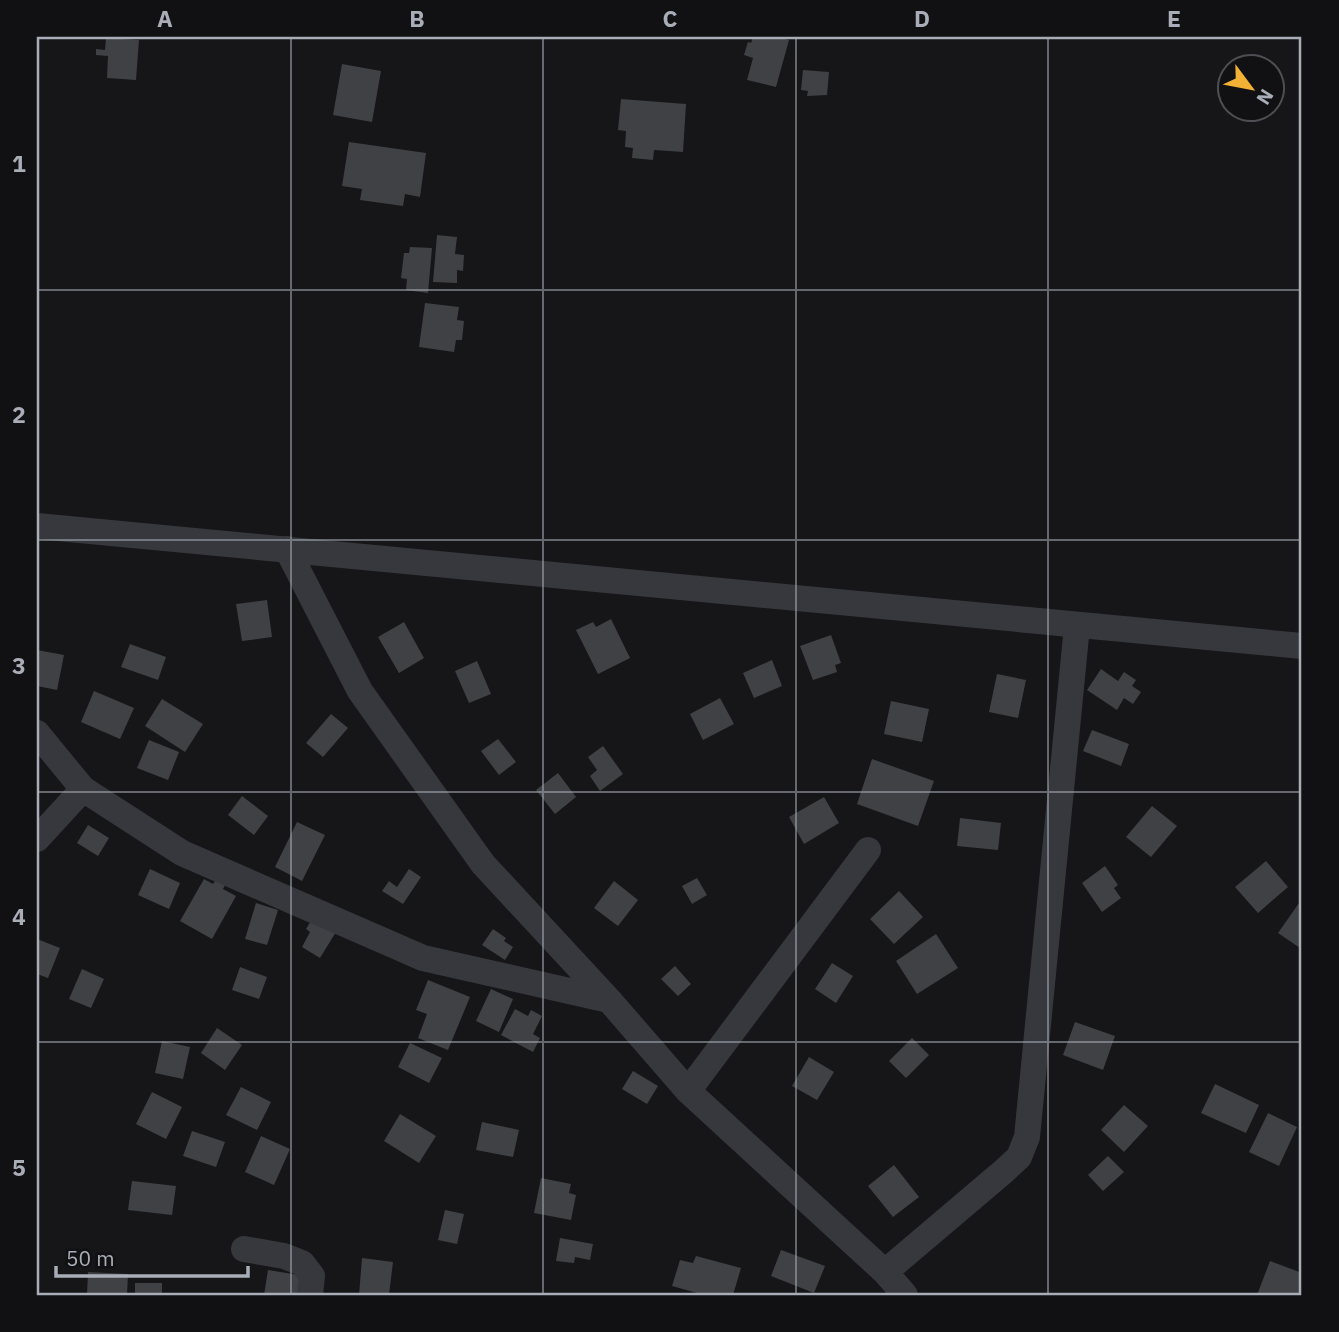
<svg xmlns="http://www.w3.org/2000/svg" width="1339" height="1332" viewBox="0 0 1339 1332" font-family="'IBM Plex Sans',sans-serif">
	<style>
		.building { fill: #404145 }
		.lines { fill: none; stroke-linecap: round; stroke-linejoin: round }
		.minor { stroke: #37383d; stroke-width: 26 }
		.grid { fill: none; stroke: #a8adb8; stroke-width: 2; stroke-opacity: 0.55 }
		.neatline { fill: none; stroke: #a8adb8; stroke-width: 2.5 }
		.grid-label { font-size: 23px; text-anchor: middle; font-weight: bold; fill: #a8adb8 }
	</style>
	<rect width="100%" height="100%" fill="#161618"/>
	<path class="building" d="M753,37H778L789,40L776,87L747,80L753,58L744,55L748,42L751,43Z
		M106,38L139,40L136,80L107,78L108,56L96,55V49L105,50Z
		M342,64L381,71L372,122L333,115Z
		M803,70L829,72L827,95L807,96L808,91L801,90Z
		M621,99L686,104L683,152L654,150L653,160L632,158L633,148L625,147L626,131L618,130Z
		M349,142L426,153L420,197L405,194L403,206L360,200L362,189L342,186Z
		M437,235L457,237L455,254L464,255L463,271L457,270V283L433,282Z
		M410,247L432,248L428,293L406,290L407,279L401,278L404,253H409Z
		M425,303L459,307L457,320L464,321L462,340H456L454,352L419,347Z
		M267,600L272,637L242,641L236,604Z
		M611,619L630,658L598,674L576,630L593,622L596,627Z
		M404,622L424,658L399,673L378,637Z
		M831,635L841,663L835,665L837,672L813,680L800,646Z
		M130,644L166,657L158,680L121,667Z
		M37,650L64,655L57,690L37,686Z
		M772,660L782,686L754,698L743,673Z
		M477,661L491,694L469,703L455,671Z
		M1101,669L1118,681L1124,672L1136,680L1132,686L1141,692L1133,704L1124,698L1117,710L1087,690Z
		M997,674L1026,680L1018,718L989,712Z
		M94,691L134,708L120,739L81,722Z
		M720,698L734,724L703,740L690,714Z
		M162,699L203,724L185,752L145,726Z
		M891,701L929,709L922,742L884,734Z
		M331,714L348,728L323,757L306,743Z
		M1092,730L1129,744L1121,766L1083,751Z
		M498,739L516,762L499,775L481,751Z
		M149,740L179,752L168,780L137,768Z
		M603,746L623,774L600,791L590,776L597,770L588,757Z
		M872,759L934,781L918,826L857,804Z
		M558,773L576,797L555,814L536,790Z
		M242,796L268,816L254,835L228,815Z
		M824,797L839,823L804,844L789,817Z
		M1152,806L1177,826L1151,857L1126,837Z
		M960,818L1001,823L998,850L957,846Z
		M297,822L325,835L302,881L275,867Z
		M88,825L109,838L98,856L77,843Z
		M1266,861L1288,887L1258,913L1235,887Z
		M1105,866L1118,885L1114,888L1121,898L1102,912L1082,883Z
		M150,869L180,883L169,909L138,895Z
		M409,869L421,877L403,904L382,891L389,881L397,887Z
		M217,878L226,883L223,889L236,896L212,939L180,921L204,879L213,884Z
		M697,878L707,895L692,904L682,886Z
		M614,881L638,900L618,926L594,908Z
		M899,891L923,917L894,944L870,919Z
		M256,903L278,910L267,945L245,939Z
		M1299,903L1302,906V944L1300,948L1278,933Z
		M315,914L339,927L320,958L302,947L310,932L306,929Z
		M493,929L506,938L504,941L513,947L505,960L482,945Z
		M936,934L958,968L917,994L896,961Z
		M37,939L60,948L48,978L37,974Z
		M832,963L853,976L836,1003L815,989Z
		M675,966L691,984L678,996L661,979Z
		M240,967L267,977L259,999L232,990Z
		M82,969L104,979L91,1008L69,999Z
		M428,980L470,997L448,1050L418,1038L427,1014L416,1010Z
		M491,989L513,999L499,1032L476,1021Z
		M515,1009L528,1016L531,1010L542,1016L533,1034L540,1038L533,1052L501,1035Z
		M1075,1022L1115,1036L1103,1070L1063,1055Z
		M217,1028L242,1045L225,1070L201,1053Z
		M912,1038L929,1055L906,1078L889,1061Z
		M162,1041L190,1047L183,1079L155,1073Z
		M410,1043L442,1058L429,1083L398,1067Z
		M809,1057L834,1072L817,1100L792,1086Z
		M633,1071L658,1086L647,1104L622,1089Z
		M1215,1084L1259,1105L1246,1133L1201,1113Z
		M241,1087L271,1102L257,1130L226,1115Z
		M152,1092L182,1107L166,1139L136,1124Z
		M1124,1105L1148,1126L1124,1152L1101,1130Z
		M1268,1113L1297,1127L1279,1166L1249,1152Z
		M400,1114L436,1136L419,1163L384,1141Z
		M482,1122L519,1130L513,1157L476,1150Z
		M192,1131L225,1142L216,1167L183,1156Z
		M261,1136L290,1149L274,1185L245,1172Z
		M1108,1156L1124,1172L1103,1191L1088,1175Z
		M894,1165L919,1197L893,1217L868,1186Z
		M541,1178L571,1184L569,1193L576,1195L571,1220L534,1213Z
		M132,1181L176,1186L172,1215L128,1210Z
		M445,1210L464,1214L457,1244L438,1240Z
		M560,1238L593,1244L590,1260L575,1257L574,1263L556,1261Z
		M781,1250L825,1266L814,1293L771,1276Z
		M696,1256L741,1268L733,1295H704L672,1286L680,1260L693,1263Z
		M362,1258L393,1262L389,1295H359Z
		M1270,1261L1302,1273L1300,1295H1257Z
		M268,1270L305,1276L302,1295H264Z
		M88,1272L128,1274L127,1295H87Z
		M135,1283H162V1295H135Z"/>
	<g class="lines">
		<path class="minor" d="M37,526L1302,646
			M287,549L360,691L483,864L609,1000L688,1091L885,1272L905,1295
			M37,733L83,789L182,853L423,958L609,1000
			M37,839L83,789
			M688,1091L868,850
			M244,1249L284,1256L302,1263L312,1276L310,1295
			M885,1272L1004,1171L1019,1157L1027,1137L1077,626"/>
	</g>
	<path class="grid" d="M291,37V1295M543,37V1295M796,37V1295M1048,37V1295M37,290H1302M37,540H1302M37,792H1302M37,1042H1302"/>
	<rect width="1339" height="1332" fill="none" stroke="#111113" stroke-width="77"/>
	<g transform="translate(1251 88) rotate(122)"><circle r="33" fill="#111113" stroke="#4d4f55" stroke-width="2"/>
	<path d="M0-5L12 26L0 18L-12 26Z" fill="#f2b134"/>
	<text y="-10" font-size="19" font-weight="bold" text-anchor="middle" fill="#a8adb8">N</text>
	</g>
	<path d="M56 1266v10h192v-10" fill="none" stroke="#a8adb8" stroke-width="3.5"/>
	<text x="66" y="1266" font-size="21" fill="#a8adb8" stroke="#111113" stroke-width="5" paint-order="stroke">50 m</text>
	<rect x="38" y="38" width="1262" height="1256" class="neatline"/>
	<g class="grid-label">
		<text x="165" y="27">A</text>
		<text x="417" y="27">B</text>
		<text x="670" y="27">C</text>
		<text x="922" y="27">D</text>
		<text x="1174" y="27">E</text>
		<text x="19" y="172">1</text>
		<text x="19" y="423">2</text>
		<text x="19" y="674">3</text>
		<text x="19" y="925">4</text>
		<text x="19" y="1176">5</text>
	</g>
</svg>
